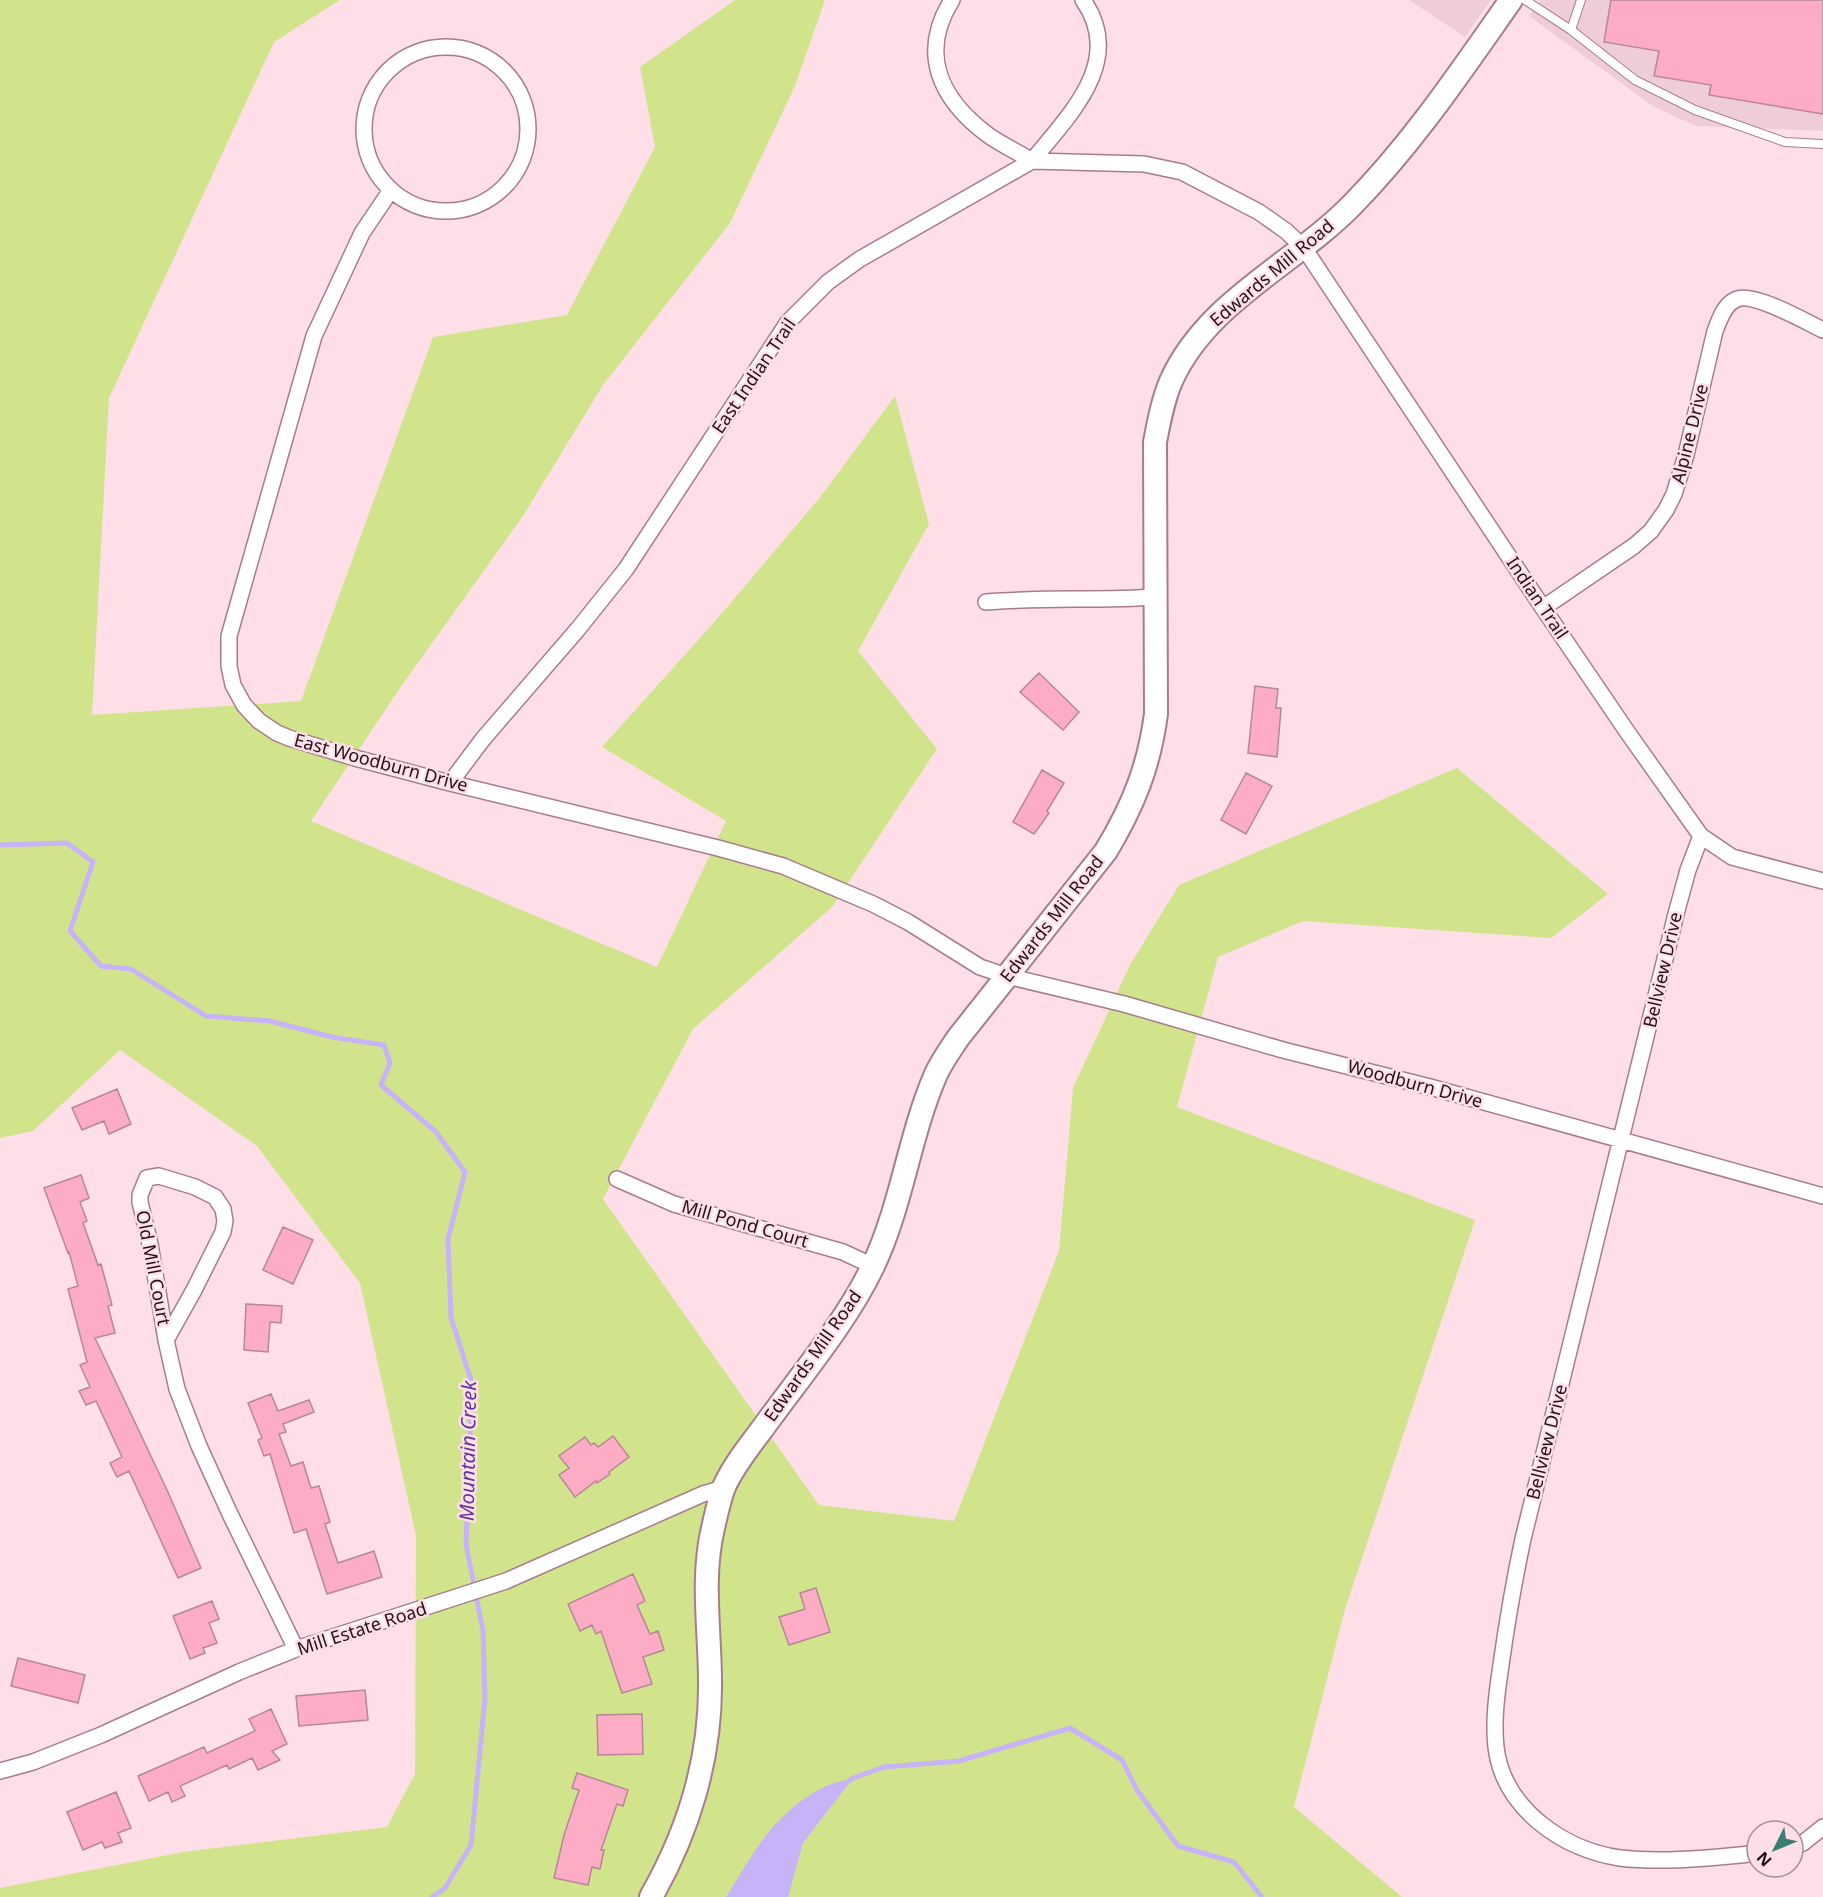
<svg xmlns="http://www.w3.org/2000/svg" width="1823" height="1897" viewBox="0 0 1823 1897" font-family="'Noto Sans',sans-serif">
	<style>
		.built { fill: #efcdd7 }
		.green { fill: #d2e48b }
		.water { fill: #c8b3f9 }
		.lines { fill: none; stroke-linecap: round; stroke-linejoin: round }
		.stream { stroke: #c8b3f9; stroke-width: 5 }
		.building { fill: #fdacc6; stroke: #b68796; stroke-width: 1.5 }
		.lane-casing { stroke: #a97c8a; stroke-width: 10 }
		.street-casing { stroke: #a97c8a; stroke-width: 18 }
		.secondary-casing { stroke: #a97c8a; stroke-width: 26 }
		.lane { stroke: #fff; stroke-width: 8 }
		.street { stroke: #fff; stroke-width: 15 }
		.secondary { stroke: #fff; stroke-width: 22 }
		.labels { text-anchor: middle; stroke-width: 5; stroke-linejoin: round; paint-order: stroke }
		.street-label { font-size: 18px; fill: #231218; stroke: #fedfe8 }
		.water-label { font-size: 20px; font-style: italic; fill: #5f379a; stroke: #fedfe8 }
	</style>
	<rect width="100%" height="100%" fill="#fedfe8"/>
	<path class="built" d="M1409,0H1491L1465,37Z
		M1540,0H1823V131L1696,126L1654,107L1529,16Z"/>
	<path class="green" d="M0,0H340L274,42L109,398L92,715L301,701L433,337L567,315L655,147L640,67L735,0H825L795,86L730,223L603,385L523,516L402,685L311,821L657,967L726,821L602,747L717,619L821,496L895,396L929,524L858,651L937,749L832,907L693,1029L603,1199L819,1505L954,1521L1059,1251L1073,1088L1130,965L1179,885L1457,768L1608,894L1551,938L1303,921L1218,957L1177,1107L1475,1220L1345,1609L1294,1807L1402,1897H0V1888L183,1852L387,1827L415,1774L416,1536L360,1283L257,1146L120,1050L33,1131L0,1138Z"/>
	<path class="water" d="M853,1778L803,1843L788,1897H726C754,1852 773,1814 822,1788C831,1783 843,1781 853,1778Z"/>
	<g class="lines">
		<path class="stream" d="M0,845L67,843L93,862L70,931L101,966L131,969L206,1016L270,1021L332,1037L384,1045L390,1063L381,1085L436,1132L465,1172L448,1239L451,1318L472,1383L466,1544L483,1631L485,1699L471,1845L445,1888L432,1897
			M849,1781L853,1778L884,1767L959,1761L1070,1728L1122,1760L1137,1790L1178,1846L1234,1862L1262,1897"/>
	</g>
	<path class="building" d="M1611,0H1823V114L1709,95L1711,85L1654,76L1659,51L1604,42Z
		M1039,673L1079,712L1063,730L1020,692Z
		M1255,686L1278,689L1276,708H1281L1277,757L1248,753Z
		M1042,770L1064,783L1047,811L1049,813L1034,834L1013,822Z
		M1246,773L1272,786L1246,834L1221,820Z
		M117,1089L131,1124L109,1134L104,1121L82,1130L72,1108Z
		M81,1175L89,1198L80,1202L87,1221L83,1223L98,1265L101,1264L112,1305L108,1306L115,1333L95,1338L167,1490L201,1568L178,1578L129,1471L117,1477L110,1463L122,1457L96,1401L86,1405L79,1391L90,1387L80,1365L87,1362L68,1289L78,1286L69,1252L68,1253L44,1188Z
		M283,1227L313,1240L293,1284L263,1270Z
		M246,1304L282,1306L281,1323L270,1322L268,1352L244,1350Z
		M271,1394L278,1411L309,1400L314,1412L283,1424L286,1432L279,1434L291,1466L303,1462L311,1488L319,1486L330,1522L325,1524L338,1563L374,1551L382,1577L327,1594L306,1529L294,1533L270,1454L264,1456L258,1440L262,1438L248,1403Z
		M613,1436L629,1457L609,1472L610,1474L597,1483L596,1481L575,1497L559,1475L569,1468L559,1456L585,1437L591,1445L594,1443L598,1447Z
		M633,1574L645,1601L637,1605L650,1634L658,1631L664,1650L643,1657L652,1684L622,1693L601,1631L596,1634L592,1625L580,1631L568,1604Z
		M816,1588L830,1632L789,1645L779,1617L805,1609L800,1593Z
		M212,1601L219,1619L209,1623L217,1643L203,1648L205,1653L190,1659L173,1616Z
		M18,1658L85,1675L78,1703L11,1686Z
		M365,1690L368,1720L299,1726L296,1696Z
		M271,1709L287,1744L272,1751L280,1760L258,1770L252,1758L229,1769L227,1765L180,1786L185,1796L172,1802L168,1792L149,1801L138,1776L204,1747L207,1753L255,1731L249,1719Z
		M642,1714L643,1754L598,1755L597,1715Z
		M577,1773L628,1790L623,1806L617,1804L601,1850H604L600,1869L592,1867L588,1885L554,1878L564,1835L579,1790L572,1788Z
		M116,1792L131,1828L118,1833L122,1842L105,1848L102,1842L83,1850L67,1812Z"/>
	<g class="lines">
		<g class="lane-casing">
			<path id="lane" d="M1525,0L1571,30L1581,0
				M1571,30L1635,80L1695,110L1785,142L1823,144"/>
		</g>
		<g class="street-casing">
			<path id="street" d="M952,0C918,54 941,100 988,135C1002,145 1018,152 1032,161C1069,115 1126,61 1083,0
				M364 129a82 82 0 1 1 164 0a82 82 0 1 1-164 0Z
				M391,190L362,233L314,336L229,636V666L233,685L244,705L259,721L277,733L289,738L355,758L450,783L718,848L783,866L873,904L908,922L980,967L1007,976L1124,1004L1283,1050L1430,1087L1823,1196
				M986,602C1043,597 1099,601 1156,597
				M1543,608L1634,546L1651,531L1666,510L1674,494L1686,455L1715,331C1719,321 1724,305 1735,300C1751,290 1806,322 1823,330
				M450,783L483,739L578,629L626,569L788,322L828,282L860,259L1032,161L1144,164L1182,172L1259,212L1286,231L1304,248L1543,608L1628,733L1701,836L1732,857L1823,881
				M1701,836L1688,870L1676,914L1523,1539C1514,1581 1507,1622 1501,1665C1497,1692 1493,1720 1496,1747C1503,1808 1563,1850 1620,1858C1661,1863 1716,1858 1757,1853
				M159,1176L195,1187L215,1197L223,1209L225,1221L223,1232L194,1290L166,1340L150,1244L140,1202V1195L147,1178Z
				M617,1179L674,1204L843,1252L873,1266
				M166,1340L177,1389L199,1446L230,1514L296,1649
				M0,1771L33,1762L101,1735L239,1672L296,1649L506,1581L703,1494L724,1488
				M1793,1847L1803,1843L1823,1827"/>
		</g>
		<g class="secondary-casing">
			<path id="secondary" d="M651,1897C688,1832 711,1758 710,1682C710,1631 701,1578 713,1528C716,1515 719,1500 724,1487C734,1464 753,1442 768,1421C803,1373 848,1319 873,1266C902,1205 909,1136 936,1074C942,1061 950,1050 958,1038L1106,851C1133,806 1149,767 1156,714L1155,442C1159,421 1163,400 1171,381C1207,301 1293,265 1352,205C1413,143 1461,71 1511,0"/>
		</g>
		<use href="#lane" class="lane"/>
		<use href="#street" class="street"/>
		<use href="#secondary" class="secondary"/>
	</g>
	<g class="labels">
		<g class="street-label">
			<text transform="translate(1272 273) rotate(-40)" y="6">Edwards Mill Road</text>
			<text transform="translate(754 376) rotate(-56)" y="6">East Indian Trail</text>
			<text transform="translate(1690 434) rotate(-76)" y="6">Alpine Drive</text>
			<text transform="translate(1537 598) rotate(56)" y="6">Indian Trail</text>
			<text transform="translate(381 763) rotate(15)" y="6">East Woodburn Drive</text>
			<text transform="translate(1052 919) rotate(-52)" y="6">Edwards Mill Road</text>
			<text transform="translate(1663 970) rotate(-77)" y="6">Bellview Drive</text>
			<text transform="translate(1415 1084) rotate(15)" y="6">Woodburn Drive</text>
			<text transform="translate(745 1224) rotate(16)" y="6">Mill Pond Court</text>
			<text transform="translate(153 1268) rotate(79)" y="6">Old Mill Court</text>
			<text transform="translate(813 1356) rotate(-55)" y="6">Edwards Mill Road</text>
			<text transform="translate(1547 1442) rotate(-76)" y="6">Bellview Drive</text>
			<text transform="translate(362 1629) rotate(-18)" y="6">Mill Estate Road</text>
		</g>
		<g class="water-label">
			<text transform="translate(468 1451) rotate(-89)" y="7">Mountain Creek</text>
		</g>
	</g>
	<g transform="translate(1775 1849) rotate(227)"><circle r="28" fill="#fedfe8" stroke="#a68d95" stroke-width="1.5"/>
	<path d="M0-4.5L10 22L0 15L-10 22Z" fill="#3b7e70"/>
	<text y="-9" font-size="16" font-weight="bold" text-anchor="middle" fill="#231218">N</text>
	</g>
</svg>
